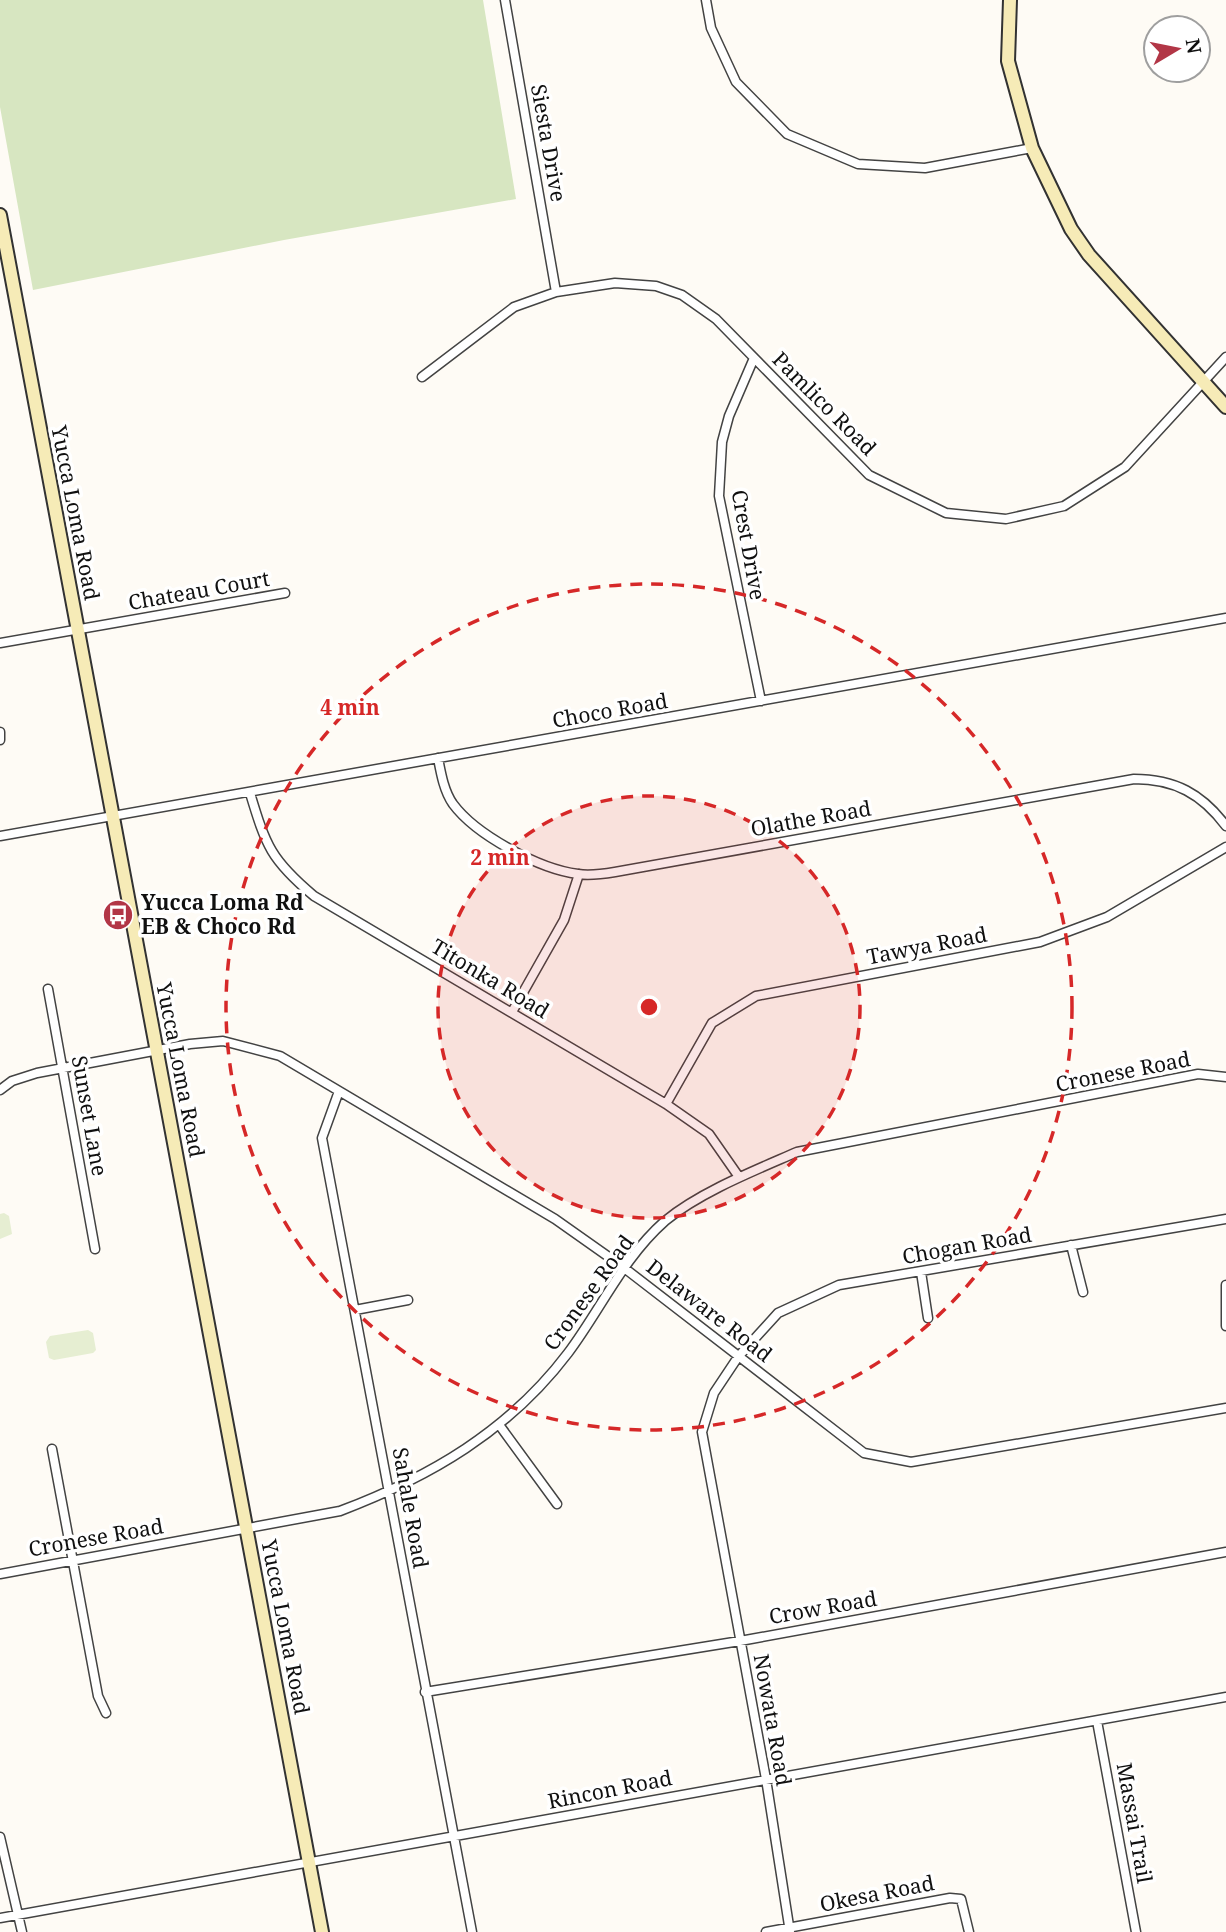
<svg xmlns="http://www.w3.org/2000/svg" width="1226" height="1932" viewBox="0 0 1226 1932" font-family="'Noto Serif',serif">
	<style>
		.green { fill: #d7e6c1 }
		.pitch { fill: #e6eed2 }
		.lines { fill: none; stroke-linecap: round; stroke-linejoin: round }
		.street-casing { stroke: #434343; stroke-width: 11 }
		.secondary-casing { stroke: #323232; stroke-width: 16 }
		.street { stroke: #fff; stroke-width: 8 }
		.secondary { stroke: #f6ebb7; stroke-width: 12 }
		.ring { fill: none; stroke: #d62828; stroke-width: 3.5; stroke-dasharray: 12 9 }
		.labels { text-anchor: middle; stroke-width: 7; stroke-linejoin: round; paint-order: stroke }
		.street-label { font-size: 21px; fill: #101010; stroke: #fff }
		.poi-label { font-size: 21px; font-weight: bold; fill: #101010; stroke: #fff; text-anchor: start }
		.centre { fill: #d62828; stroke: #fff; stroke-width: 3.5 }
		.ring-label { font-size: 21px; text-anchor: middle; font-weight: bold; fill: #d62828; stroke: #fff; stroke-width: 7; stroke-linejoin: round; paint-order: stroke }
	</style>
	<rect width="100%" height="100%" fill="#fefbf5"/>
	<path class="green" d="M0,0H483L516,199L284,240L33,290L0,107Z"/>
	<path class="pitch" d="M4,1213L9,1216L12,1234L0,1239V1214Z
		M88,1330L93,1333L96,1350L93,1353L54,1360L49,1358L46,1342L50,1336Z"/>
	<g class="lines">
		<g class="street-casing">
			<path id="street" d="M505,0L556,292
				M706,0L711,28L736,82L787,134L858,164L925,168L1032,148
				M754,358L729,416L722,442L719,496L761,701
				M422,377L514,307L556,292L615,283L656,286L682,295L716,319L869,475L946,513L1006,519L1064,506L1125,467L1226,357
				M0,643L285,593
				M0,732V740
				M438,758C441,774 444,791 453,804C476,835 539,869 578,874C590,876 603,874 615,872L1134,779C1175,779 1202,794 1226,826
				M250,793C266,846 271,860 314,896L666,1104L709,1134L739,1177
				M0,836L1226,618
				M48,989L95,1249
				M512,1012L564,920L579,874
				M0,1090L12,1081L37,1073L190,1044L223,1041L280,1056L555,1219L623,1267L864,1453L911,1462L1226,1408
				M339,1091L322,1138L472,1932
				M666,1104L712,1023L756,996L1040,942L1107,917L1226,847
				M1071,1245L1083,1292
				M921,1272L928,1318
				M1226,1285V1326
				M355,1310L408,1300
				M500,1426L557,1504
				M52,1449L98,1696L106,1713
				M0,1574L340,1511C430,1477 509,1431 568,1353C601,1309 623,1258 665,1221C700,1192 756,1170 797,1152L1198,1074L1226,1077
				M425,1692L740,1641L1226,1552
				M1097,1721L1136,1932
				M0,1837L22,1932
				M0,1918L1226,1697
				M766,1932L950,1898L961,1899L969,1932
				M790,1932L766,1779L702,1432L714,1393L738,1357L778,1313L839,1285L1226,1219"/>
		</g>
		<g class="secondary-casing">
			<path id="secondary" d="M1010,0L1008,61L1032,148L1071,229L1089,255L1226,407
				M0,215L322,1932"/>
		</g>
		<use href="#street" class="street"/>
		<use href="#secondary" class="secondary"/>
	</g>
	<circle cx="649" cy="1007" r="211" fill="#d62828" fill-opacity=".12"/>
	<g class="ring">
		<circle cx="649" cy="1007" r="211"/>
		<circle cx="649" cy="1007" r="423"/>
	</g>
	<defs>
		<g id="bus-disc" transform="scale(1.575)"><circle r="9.5" fill="#b23646" stroke="#fff"/><path d="M-5-6H5V4H4V6H2V4H-2V6H-4V4H-5ZM-3.5-4V0h7V-4ZM-3.5 1.2v1.5H-2V1.2ZM2 1.2v1.5H3.5V1.2Z" fill="#fff"/></g>
	</defs>
	<g fill-rule="evenodd">
		<use href="#bus-disc" x="118" y="915"/>
	</g>
	<g class="labels">
		<g class="street-label">
			<text transform="translate(548 143) rotate(80)" y="7">Siesta Drive</text>
			<text transform="translate(824 404) rotate(45)" y="7">Pamlico Road</text>
			<text transform="translate(75 513) rotate(79)" y="7">Yucca Loma Road</text>
			<text transform="translate(748 545) rotate(80)" y="7">Crest Drive</text>
			<text transform="translate(199 591) rotate(-10)" y="7">Chateau Court</text>
			<text transform="translate(610 711) rotate(-10)" y="7">Choco Road</text>
			<text transform="translate(811 819) rotate(-10)" y="7">Olathe Road</text>
			<text transform="translate(927 946) rotate(-11)" y="7">Tawya Road</text>
			<text transform="translate(490 979) rotate(31)" y="7">Titonka Road</text>
			<text transform="translate(180 1070) rotate(79)" y="7">Yucca Loma Road</text>
			<text transform="translate(1123 1072) rotate(-11)" y="7">Cronese Road</text>
			<text transform="translate(89 1116) rotate(80)" y="7">Sunset Lane</text>
			<text transform="translate(967 1246) rotate(-10)" y="7">Chogan Road</text>
			<text transform="translate(589 1293) rotate(-54)" y="7">Cronese Road</text>
			<text transform="translate(709 1311) rotate(38)" y="7">Delaware Road</text>
			<text transform="translate(410 1508) rotate(80)" y="7">Sahale Road</text>
			<text transform="translate(96 1538) rotate(-10)" y="7">Cronese Road</text>
			<text transform="translate(823 1608) rotate(-10)" y="7">Crow Road</text>
			<text transform="translate(285 1627) rotate(79)" y="7">Yucca Loma Road</text>
			<text transform="translate(772 1720) rotate(80)" y="7">Nowata Road</text>
			<text transform="translate(610 1790) rotate(-11)" y="7">Rincon Road</text>
			<text transform="translate(1134 1823) rotate(80)" y="7">Massai Trail</text>
			<text transform="translate(877 1894) rotate(-11)" y="7">Okesa Road</text>
		</g>
		<g class="poi-label">
			<text x="141" y="910">Yucca Loma Rd<tspan x="141" dy="24">EB &amp; Choco Rd</tspan></text>
		</g>
	</g>
	<circle cx="649" cy="1007" r="10" class="centre"/>
	<g class="ring-label">
		<text x="350" y="715">4 min</text>
		<text x="500" y="865">2 min</text>
	</g>
	<g transform="translate(1177 49) rotate(80)"><circle r="33" fill="#ffffff" stroke="#9f9f9f" stroke-width="2"/>
	<path d="M0-5L12 26L0 18L-12 26Z" fill="#b23646"/>
	<text y="-10" font-size="19" font-weight="bold" text-anchor="middle" fill="#101010">N</text>
	</g>
</svg>
